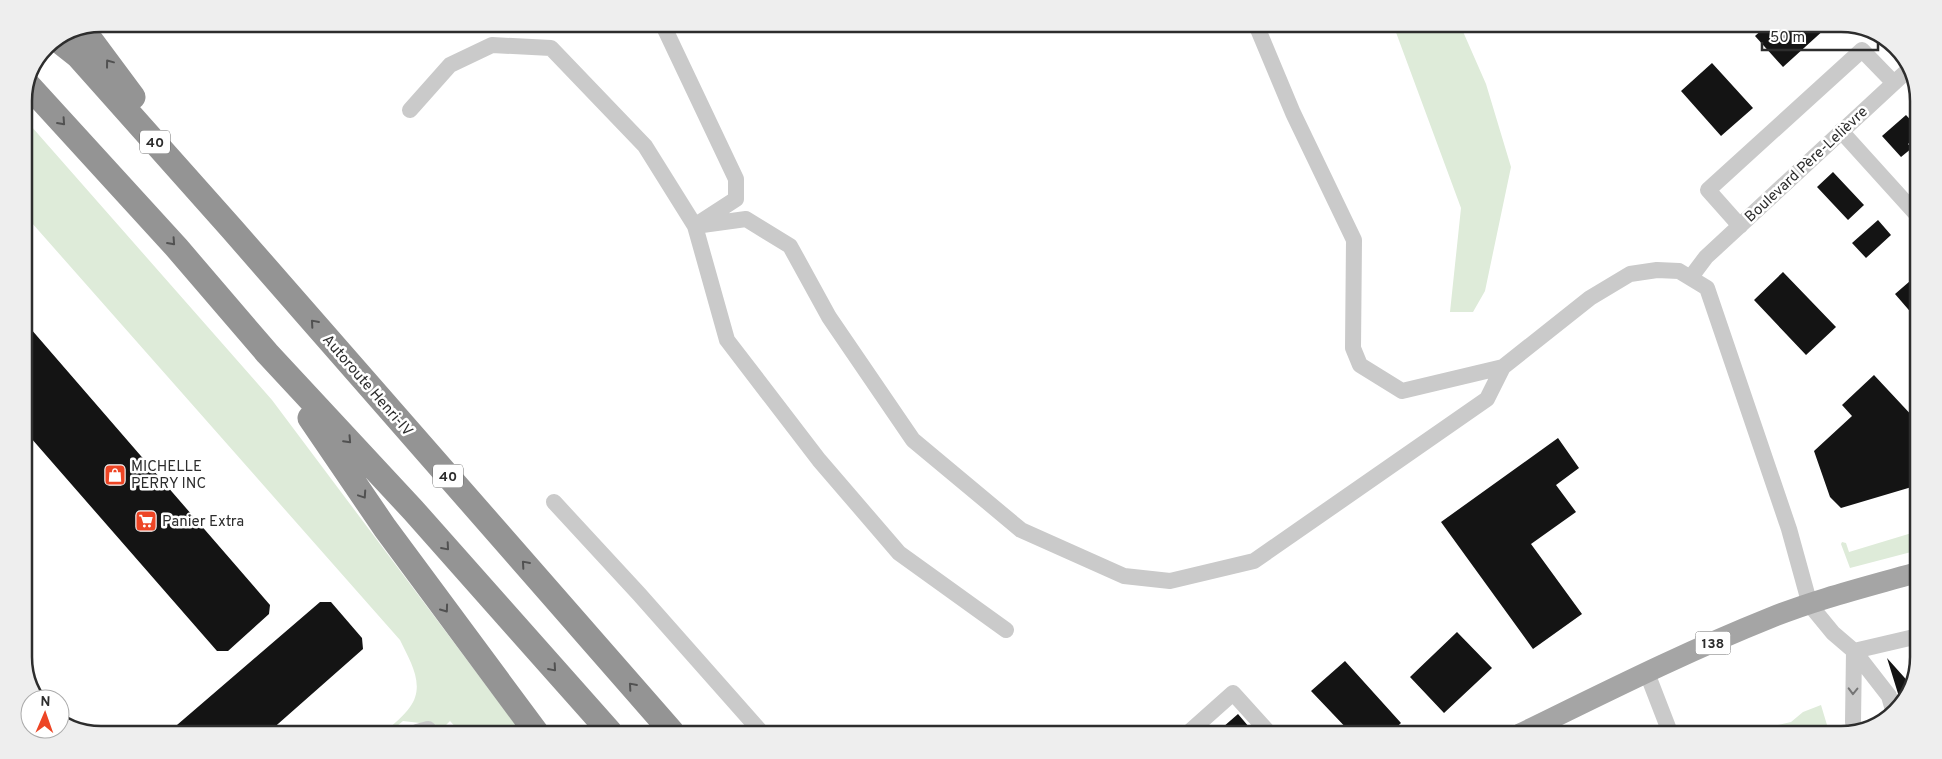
<svg xmlns="http://www.w3.org/2000/svg" width="1942" height="759" viewBox="0 0 1942 759" font-family="Overpass,sans-serif">
	<style>
		.green { fill: #deebd9 }
		.building { fill: #141414 }
		.lines { fill: none; stroke-linecap: round; stroke-linejoin: round }
		.minor { stroke: #cacaca; stroke-width: 16 }
		.major { stroke: #a5a5a5; stroke-width: 21 }
		.highway { stroke: #949494; stroke-width: 25 }
		.oneway { stroke: #515151 }
		.oneway2 { stroke: #747474 }
		.labels { text-anchor: middle; stroke-width: 5; stroke-linejoin: round; paint-order: stroke }
		.shield { fill: #fff; stroke: #6c6c6c; stroke-width: 1 }
		.shield-label { font-size: 14px; font-weight: bold; fill: #2d2d2d }
		.street-label { font-size: 15px; fill: #2d2d2d; stroke: #fff }
		.poi-label { font-size: 15px; fill: #2d2d2d; stroke: #fff; text-anchor: start }
		.rim { fill: none; stroke: #2d2d2d; stroke-width: 2.5 }
	</style>
	<rect width="100%" height="100%" fill="#fff"/>
	<path class="green" d="M1394,27H1461L1486,84L1511,167L1485,291L1473,312H1450L1461,208Z
		M24,118L272,400L521,732H460L450,721L445,726L403,721L390,732H385C393,724 404,716 410,707C426,685 410,661 400,640L24,214Z
		M1915,532V551L1850,568L1841,544L1842,542L1846,543L1849,552Z
		M1821,705L1830,735H1736L1791,722L1803,712Z"/>
	<path class="building" d="M1764,28H1826L1783,67L1755,36Z
		M1878,37L1897,51L1894,54Z
		M1712,63L1753,108L1721,136L1681,91Z
		M1906,115L1918,128V136L1908,144L1912,148L1901,157L1882,136Z
		M1833,172L1864,205L1848,220L1817,187Z
		M1878,220L1891,235L1866,258L1852,243Z
		M1783,272L1836,327L1806,355L1754,300Z
		M1917,275V313L1914,316L1895,294Z
		M24,321L270,605L269,614L228,651H217L24,430Z
		M1874,375L1916,420L1915,486L1841,508L1830,497L1814,451L1852,416L1842,405Z
		M1558,438L1579,468L1556,485L1576,512L1531,544L1582,614L1533,649L1441,522Z
		M320,602H331L362,638L363,649L270,731H170Z
		M1457,632L1492,668L1444,713L1410,677Z
		M1887,658L1912,686L1900,700Z
		M1345,661L1401,723L1389,734H1352L1311,691Z
		M1238,714L1255,734H1215Z"/>
	<g class="lines">
		<path class="minor" d="M663,25L736,179V199L699,223
			M1257,27L1293,113L1354,240L1353,348L1360,365L1402,391L1503,367
			M410,110L450,65L492,45L551,48L645,146L695,226L727,340L819,460L899,553L1006,630
			M1841,131L1917,215
			M695,226L746,219L790,246L829,317L913,440L1021,530L1124,576L1170,581L1254,561L1487,399L1503,367L1590,298L1630,274L1657,270L1679,271L1707,288L1789,529L1810,605L1833,633L1854,651L1914,637
			M1740,226L1708,190L1862,50L1894,83
			M1691,277L1706,257L1908,70
			M554,502L639,594L762,733
			M1854,651L1853,722L1856,730
			M1854,651L1889,696L1893,710
			M1647,673L1671,735
			M417,732L428,729L431,732
			M1187,734L1233,693L1270,734"/>
		<path class="major" d="M1520,734C1602,694 1685,652 1770,618C1817,599 1866,587 1915,573"/>
		<path class="highway" d="M84,31L133,97
			M59,41L78,56L232,229L672,732
			M29,86L177,248L267,353L413,510L610,732
			M310,418L385,528L536,732"/>
	</g>
	<defs><path id="oneway-chevron" d="M-2-3.5L2.5 0L-2 3.5" fill="none" stroke-width="1.6" stroke-linecap="round" stroke-linejoin="round" transform="scale(1.25)"/></defs>
	<g class="oneway">
		<use href="#oneway-chevron" transform="translate(109 63) rotate(-127)"/>
		<use href="#oneway-chevron" transform="translate(62 122) rotate(48)"/>
		<use href="#oneway-chevron" transform="translate(172 242) rotate(48)"/>
		<use href="#oneway-chevron" transform="translate(314 323) rotate(-131)"/>
		<use href="#oneway-chevron" transform="translate(348 440) rotate(47)"/>
		<use href="#oneway-chevron" transform="translate(363 495) rotate(56)"/>
		<use href="#oneway-chevron" transform="translate(446 547) rotate(49)"/>
		<use href="#oneway-chevron" transform="translate(525 564) rotate(-131)"/>
		<use href="#oneway-chevron" transform="translate(445 609) rotate(54)"/>
		<use href="#oneway-chevron" transform="translate(553 668) rotate(49)"/>
		<use href="#oneway-chevron" transform="translate(632 686) rotate(-131)"/>
	</g>
	<use class="oneway2" href="#oneway-chevron" transform="translate(1853 691) rotate(91)"/>
	<defs>
		<g id="shop-square" transform="scale(1.125)"><rect x="-9" y="-9" width="18" height="18" rx="4" fill="#ed4525" stroke="#fff"/><path d="M-5-2.5h2.3a2.7 3.5 0 0 1 5.4 0H5L5.5 6h-11ZM-1.5-2.5h3a1.5 2.3 0 0 0-3 0Z" fill="#fff"/></g>
		<g id="supermarket-square" transform="scale(1.125)"><rect x="-9" y="-9" width="18" height="18" rx="4" fill="#ed4525" stroke="#fff"/><path d="M-6-5.5h2.5l.6 2H6L4.5 2H-2.5L-4.4-4H-6ZM-1.5 3.2a1.3 1.3 0 1 0 .1 0ZM3 3.2a1.3 1.3 0 1 0 .1 0Z" fill="#fff"/></g>
	</defs>
	<g fill-rule="evenodd">
		<use href="#shop-square" x="115" y="475"/>
		<use href="#supermarket-square" x="146" y="521"/>
	</g>
	<g class="labels">
		<g class="shield">
			<rect x="140" y="130.5" width="30" height="23" rx="4"/>
			<rect x="433" y="464.5" width="30" height="23" rx="4"/>
			<rect x="1695.5" y="631.5" width="35" height="23" rx="4"/>
		</g>
		<g class="shield-label">
			<text x="155" y="147">40</text>
			<text x="448" y="481">40</text>
			<text x="1713" y="648">138</text>
		</g>
		<g class="street-label">
			<text transform="translate(1806 164) rotate(-43)" y="5">Boulevard Père-Lelièvre</text>
			<text transform="translate(368 385) rotate(49)" y="5">Autoroute Henri-IV</text>
		</g>
		<g class="poi-label">
			<text x="131" y="471">MICHELLE<tspan x="131" dy="17">PERRY INC</tspan></text>
			<text x="162" y="526">Panier Extra</text>
		</g>
	</g>
	<path d="M0 0H1942V759H0ZM101 32H1841A69 69 0 0 1 1910 101V657A69 69 0 0 1 1841 726H101A69 69 0 0 1 32 657V101A69 69 0 0 1 101 32Z" fill="#eee" fill-rule="evenodd"/>
	<path class="rim" d="M101 32H1841A69 69 0 0 1 1910 101V657A69 69 0 0 1 1841 726H101A69 69 0 0 1 32 657V101A69 69 0 0 1 101 32Z"/>
	<g transform="translate(45 714) rotate(2)"><circle r="24" fill="#ffffff" stroke="#ababab"/>
	<path d="M0-4L9 19L0 12L-9 19Z" fill="#ed4525"/>
	<text y="-8" font-size="14" font-weight="bold" text-anchor="middle" fill="#2d2d2d">N</text>
	</g>
	<path d="M1762 42v8h116v-8" fill="none" stroke="#2d2d2d" stroke-width="2.5"/>
	<text x="1770" y="42" font-size="15" fill="#2d2d2d" stroke="#ffffff" stroke-width="4" paint-order="stroke">50 m</text>
</svg>
